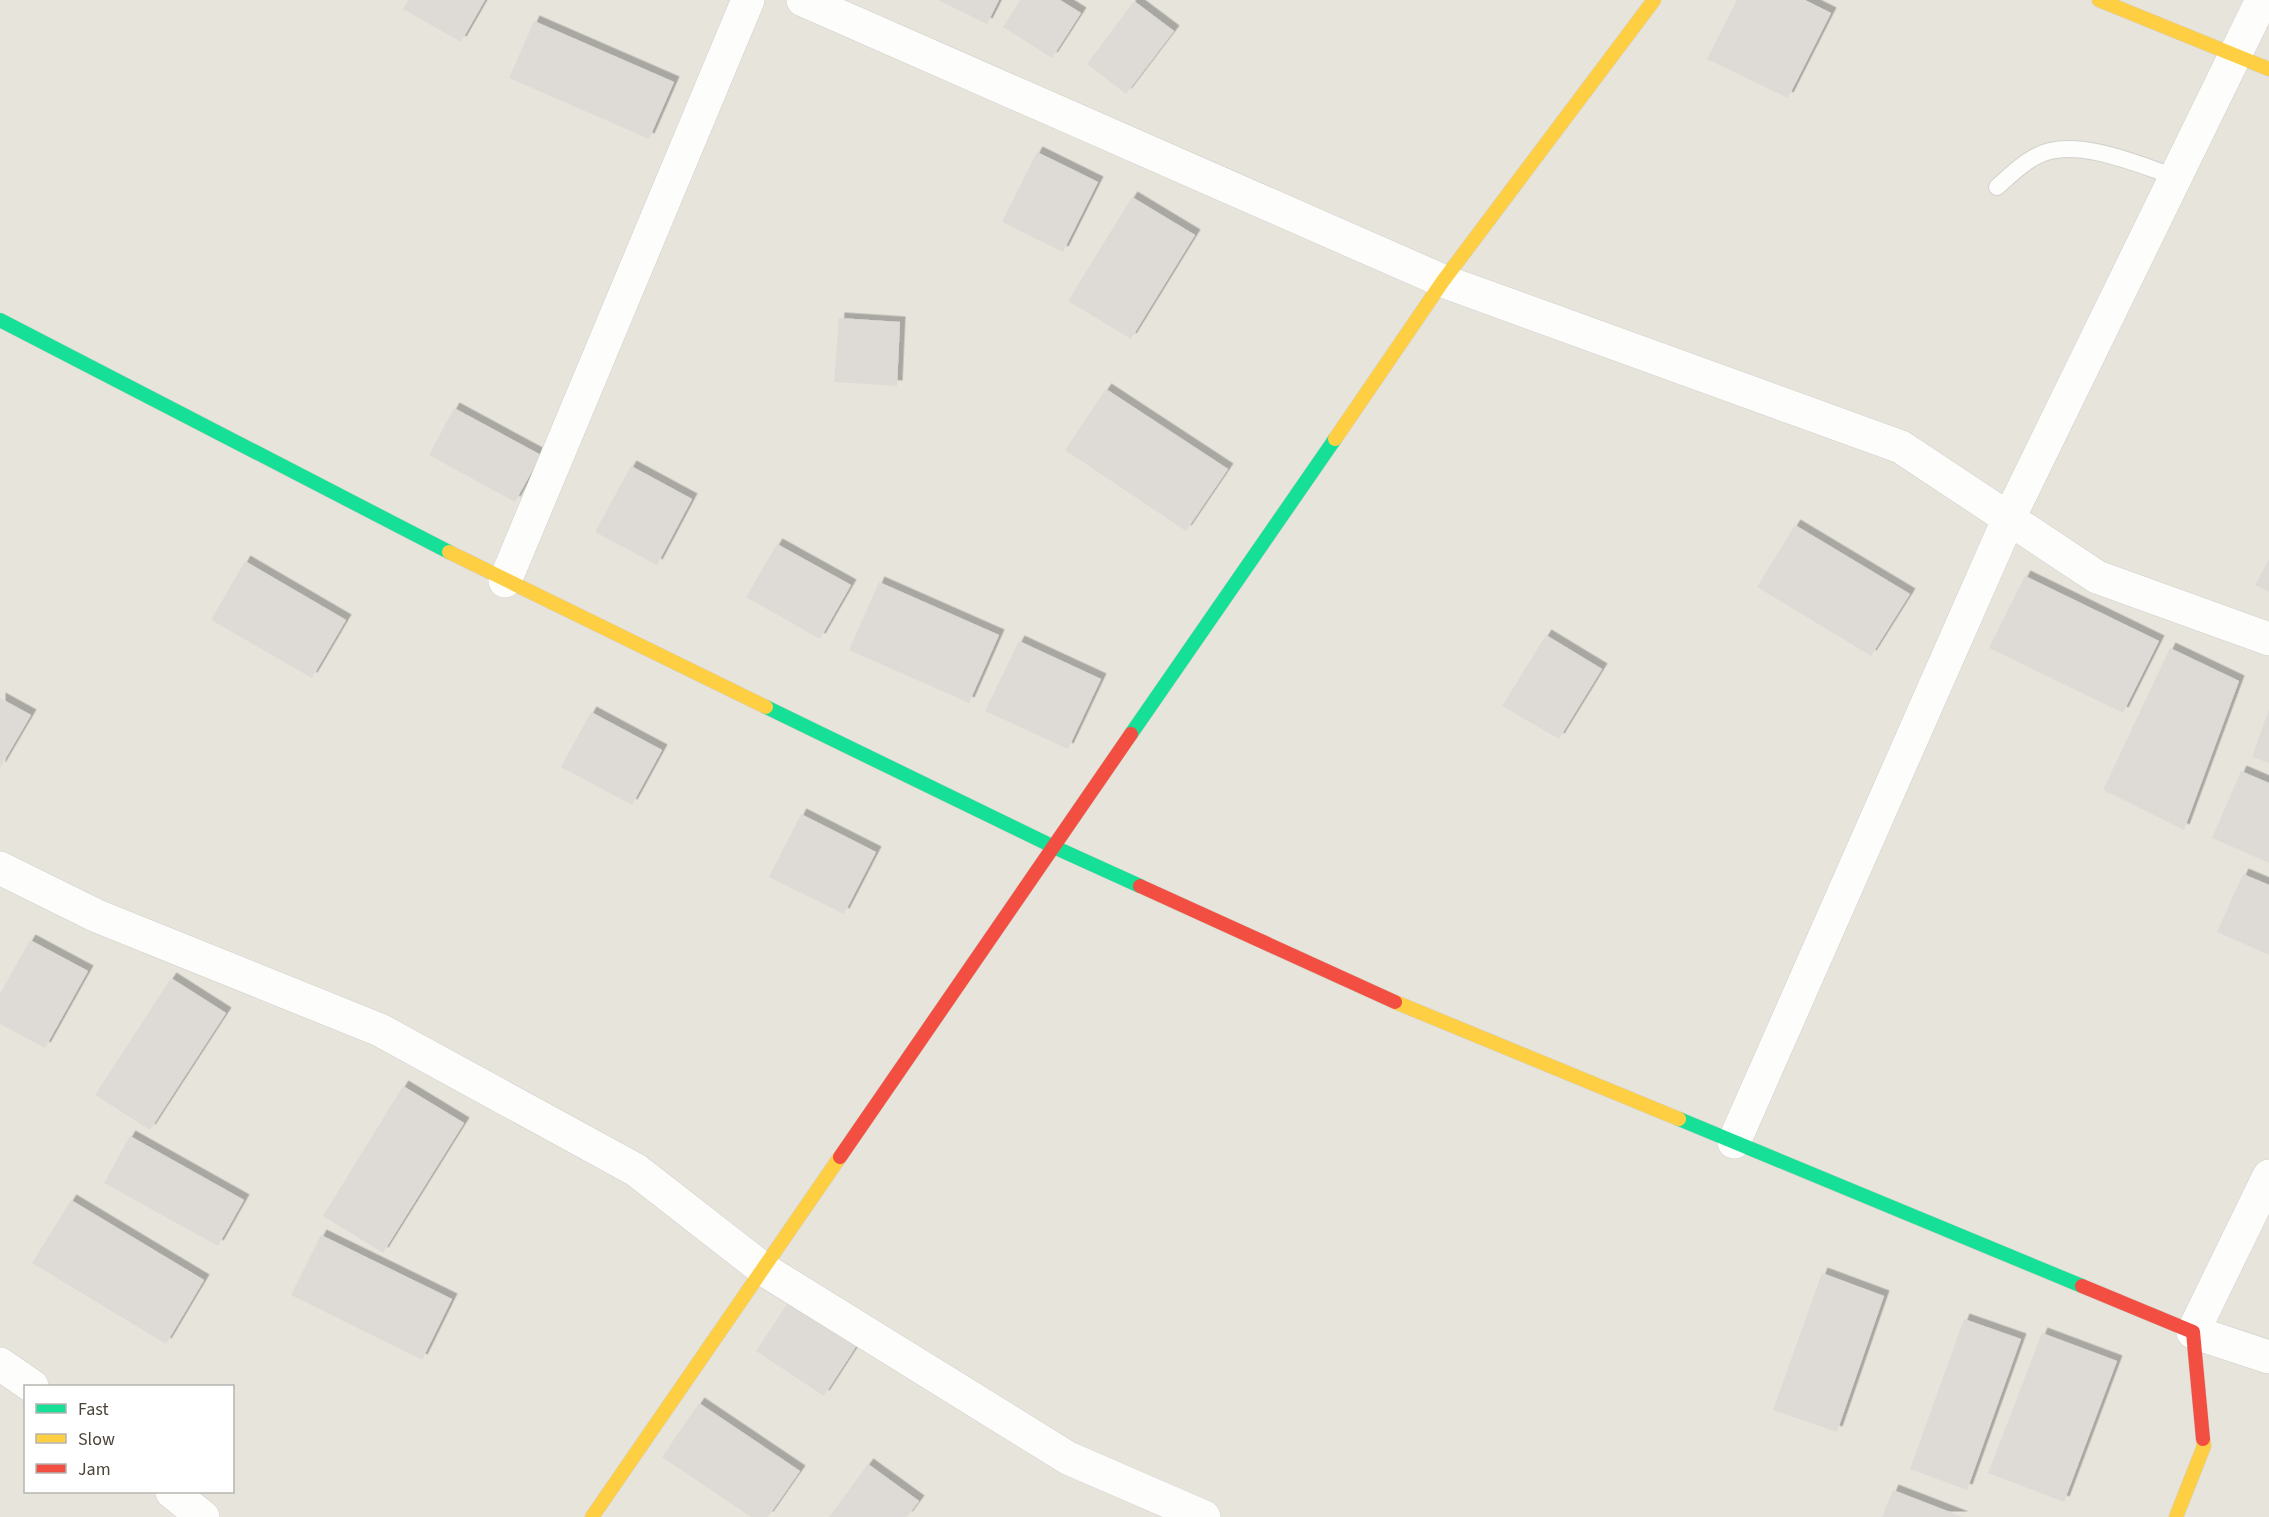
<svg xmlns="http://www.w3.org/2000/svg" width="2269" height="1517" viewBox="0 0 2269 1517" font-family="'Source Sans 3',sans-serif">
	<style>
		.residential { fill: #e7e4dc; fill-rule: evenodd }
		.building { fill: #dedbd6; filter: url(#shadow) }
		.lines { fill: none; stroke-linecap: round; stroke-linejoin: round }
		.lane-casing { stroke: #d2d0cb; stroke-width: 18 }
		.street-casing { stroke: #d2d0cb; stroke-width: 34 }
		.fast-casing { stroke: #d3cfc5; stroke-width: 15 }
		.slow-casing { stroke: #d3cfc5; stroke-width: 15 }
		.jam-casing { stroke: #d3cfc5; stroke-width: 15 }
		.lane { stroke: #fdfdfc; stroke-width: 16 }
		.street { stroke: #fdfdfc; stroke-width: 33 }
		.fast { stroke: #16e098; stroke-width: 14 }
		.slow { stroke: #ffcf43; stroke-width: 14 }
		.jam { stroke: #f24e42; stroke-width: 14 }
	</style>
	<defs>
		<filter id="shadow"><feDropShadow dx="5.5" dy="-5.5" stdDeviation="0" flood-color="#0004"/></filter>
	</defs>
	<rect width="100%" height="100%" fill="#f4f2ee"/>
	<path class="residential" d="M0,0H2269V1517H0ZM26,1386H232V1492H26Z"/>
	<path class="building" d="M408,0H485L461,42L403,9Z
		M938,0H999L987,24Z
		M1020,0H1060L1081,13L1052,58L1003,27Z
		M1737,0H1805L1831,13L1788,98L1707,59Z
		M1134,1L1174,31L1126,94L1087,64Z
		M534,21L674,82L649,139L509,78Z
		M1037,152L1098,182L1063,252L1002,222Z
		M1132,197L1195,235L1131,339L1068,301Z
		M839,318L900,322L897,386L834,382Z
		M1106,389L1228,469L1186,531L1065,450Z
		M454,408L541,455L515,502L429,455Z
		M631,466L692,499L657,565L595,532Z
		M1795,525L1910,594L1871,656L1757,587Z
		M777,544L851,585L820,639L746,597Z
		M2269,559V592L2255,585Z
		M245,561L346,620L312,678L211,620Z
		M2025,576L2159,641L2123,713L1989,648Z
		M879,582L999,635L969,703L849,650Z
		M1546,635L1602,669L1559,739L1502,706Z
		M1019,641L1101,679L1068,749L985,711Z
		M2170,648L2239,681L2184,830L2103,790Z
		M0,698L31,715L0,768Z
		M2269,709V763L2252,757Z
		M591,712L662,750L632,805L561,767Z
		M2241,771L2269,783V863L2212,838Z
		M801,814L876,852L844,914L769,877Z
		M2243,874L2269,885V955L2217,932Z
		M30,940L88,971L45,1048L0,1024V994Z
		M171,978L226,1013L150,1130L95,1095Z
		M403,1086L464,1123L383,1253L323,1216Z
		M130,1136L244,1200L218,1246L104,1183Z
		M71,1200L204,1280L166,1344L32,1263Z
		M321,1235L452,1299L422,1360L291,1295Z
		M1822,1273L1884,1296L1837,1432L1773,1410Z
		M789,1301L857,1345L824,1396L756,1351Z
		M1964,1319L2021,1339L1967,1490L1910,1469Z
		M2042,1333L2117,1361L2064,1502L1988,1473Z
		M699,1403L800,1471L768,1517H751L662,1457Z
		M868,1464L919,1501L907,1517H829Z
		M1893,1490L1963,1517H1882Z"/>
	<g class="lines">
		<g class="lane-casing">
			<path id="lane" d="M1997,187C2012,174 2029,156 2050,151C2088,142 2139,165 2176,177"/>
		</g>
		<g class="street-casing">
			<path id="street" d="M803,0L1443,281L1901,447L2097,577L2269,639
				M505,581L748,0
				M0,868L97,916L380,1030L636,1170L763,1269L1068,1458L1204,1517
				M1734,1142L2009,518L2262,0
				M2269,1176L2193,1332L2269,1357
				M0,1364L32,1386
				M172,1492L203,1517"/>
		</g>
		<g class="fast-casing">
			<path id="fast" d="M0,320L449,552
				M766,707L1054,847L1140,886
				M1131,734L1335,439
				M1679,1119L2082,1286"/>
		</g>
		<g class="slow-casing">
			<path id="slow" d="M2099,0L2269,69
				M1335,439L1443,281L1654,0
				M449,552L766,707
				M1395,1002L1679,1119
				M592,1517L840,1157
				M2176,1517L2204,1446L2203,1439"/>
		</g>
		<g class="jam-casing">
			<path id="jam" d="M1140,886L1395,1002
				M840,1157L1131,734
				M2082,1286L2193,1332L2203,1439"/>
		</g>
		<use href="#lane" class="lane"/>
		<use href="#street" class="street"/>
		<use href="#fast" class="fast"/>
		<use href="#slow" class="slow"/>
		<use href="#jam" class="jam"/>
	</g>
	<rect x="24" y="1385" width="210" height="108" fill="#ffffff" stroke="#b7b4b0" stroke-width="1.5"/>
	<rect x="36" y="1404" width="30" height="9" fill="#16e098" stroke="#b7b4b0" stroke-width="1.5"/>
	<text x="78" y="1415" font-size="18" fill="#4b4439">Fast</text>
	<rect x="36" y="1434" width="30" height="9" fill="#ffcf43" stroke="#b7b4b0" stroke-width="1.5"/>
	<text x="78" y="1445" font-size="18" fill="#4b4439">Slow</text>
	<rect x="36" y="1464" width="30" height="9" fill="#f24e42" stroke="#b7b4b0" stroke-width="1.5"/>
	<text x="78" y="1475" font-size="18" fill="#4b4439">Jam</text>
</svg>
